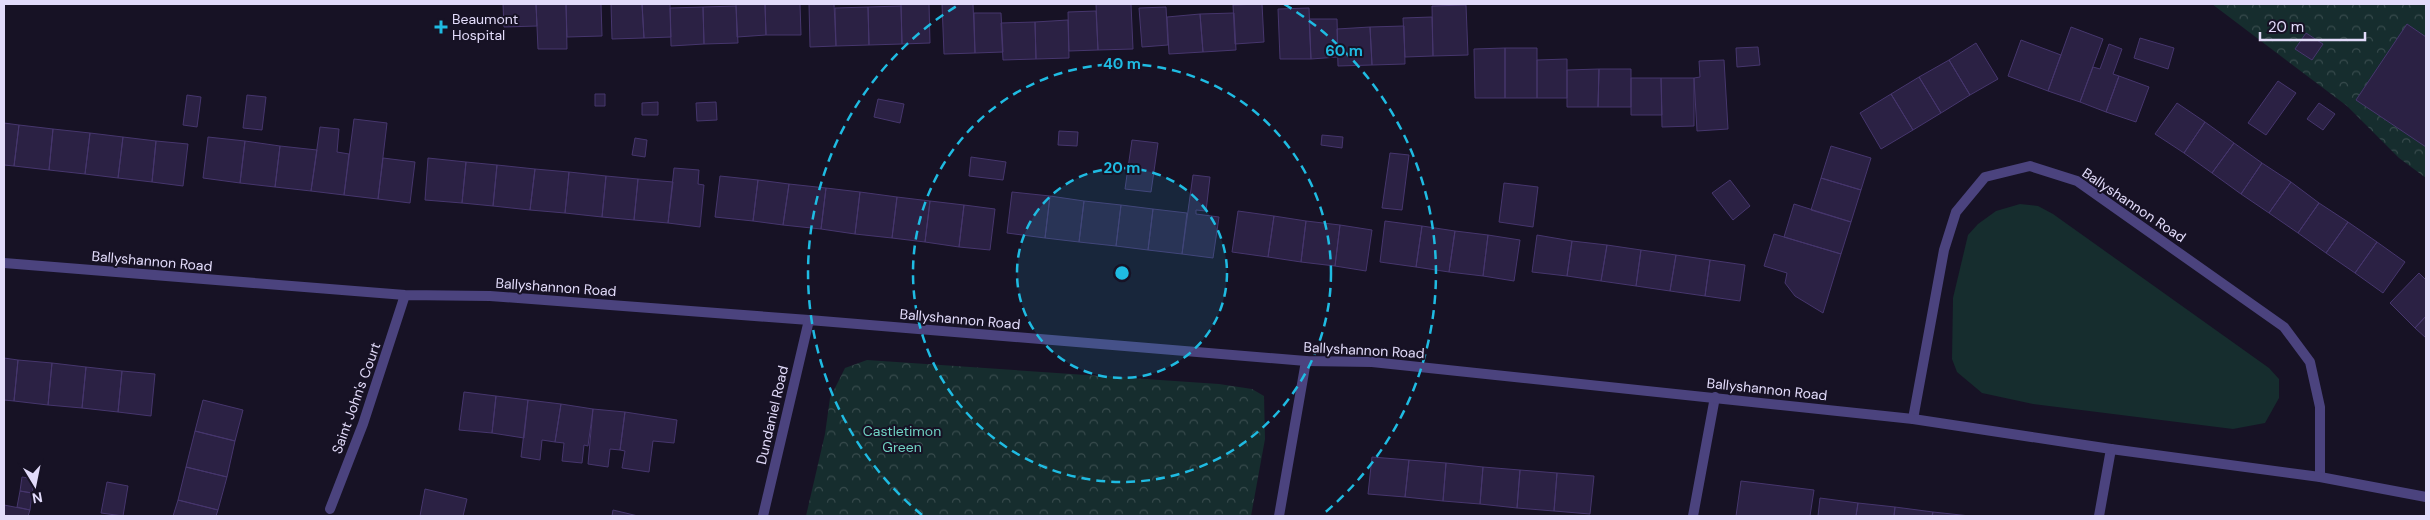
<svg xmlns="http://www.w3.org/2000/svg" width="2430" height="520" viewBox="0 0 2430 520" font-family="'DM Sans',sans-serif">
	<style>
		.grass { fill: #162d2e }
		.park { fill: url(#park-crowns) }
		.building { fill: #2b2144; stroke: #46366d }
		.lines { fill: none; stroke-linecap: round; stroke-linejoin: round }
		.minor { stroke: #4b437e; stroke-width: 10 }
		.tertiary { stroke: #4b437e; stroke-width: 10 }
		.ring { fill: none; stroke: #1fbbe2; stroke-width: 2.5; stroke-dasharray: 9 6 }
		.poi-dot { fill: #1fbbe2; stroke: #171225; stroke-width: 2 }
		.labels { text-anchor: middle; stroke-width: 4; stroke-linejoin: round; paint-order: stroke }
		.poi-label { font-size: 14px; fill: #e2dbfa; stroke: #171225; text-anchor: start }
		.street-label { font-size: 14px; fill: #e2dbfa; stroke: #171225 }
		.park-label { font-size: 14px; fill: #70d2c3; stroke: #171225 }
		.centre { fill: #1fbbe2; stroke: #171225; stroke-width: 2.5 }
		.ring-label { font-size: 15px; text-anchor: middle; font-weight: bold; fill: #1fbbe2; stroke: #171225; stroke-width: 4; stroke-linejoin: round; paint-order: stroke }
	</style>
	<defs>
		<pattern id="park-crowns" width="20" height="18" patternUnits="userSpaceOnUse" patternTransform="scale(1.25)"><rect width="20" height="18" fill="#162d2e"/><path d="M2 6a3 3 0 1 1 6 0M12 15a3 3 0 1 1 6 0" fill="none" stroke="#384b4d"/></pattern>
	</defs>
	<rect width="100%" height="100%" fill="#171225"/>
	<path class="grass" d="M2020,204L2038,206L2053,214L2269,368L2279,379V398L2265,423L2233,429L2033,404L1982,393L1957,372L1952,359L1953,298L1968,235L1978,224L1996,211Z"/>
	<path class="park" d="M2212,4H2426V178L2399,158L2347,106Z
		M867,360L1219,384L1252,389L1264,396L1265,439L1251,516H806L825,434L830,398L845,368Z"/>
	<path class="building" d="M503,4H536L537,26L504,27Z
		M536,4H566L567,49H538Z
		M566,4H601L602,36L567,37Z
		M611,4H642L644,38L612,39Z
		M642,4H670L671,37L644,38Z
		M736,4H765L766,35L737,37Z
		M765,4H800L801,35H766Z
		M809,4H834L836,46L810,47Z
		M901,4H929L930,43L902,44Z
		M942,4H973L975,53L944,54Z
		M1096,4H1131L1133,49L1098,50Z
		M1262,4L1264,42L1235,44L1233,5Z
		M1466,5L1468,55L1433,56L1432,6Z
		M736,6L738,43L704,44L703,7Z
		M901,6L902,44L869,45L868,7Z
		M703,7L704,44L671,46L670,8Z
		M868,7L869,45L836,46L835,8Z
		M1166,7L1168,45L1142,47L1139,8Z
		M1309,8L1311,59H1280L1278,9Z
		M1096,11L1098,50L1069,51L1068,12Z
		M974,13H1001L1003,52L975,53Z
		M1234,13L1236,50L1203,52L1200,14Z
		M1200,14L1203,52L1169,54L1167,17Z
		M1432,17L1433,56L1405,57L1403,18Z
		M1309,19H1337L1338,57L1311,59Z
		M1068,20L1069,58L1036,59L1035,22Z
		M1035,22L1036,59L1003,60L1001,23Z
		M2407,24L2426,37V147L2356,100Z
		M1404,26L1405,64L1372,65L1370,27Z
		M1370,27L1372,65L1338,66L1337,29Z
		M2071,27L2103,39L2080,102L2048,91Z
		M2306,33L2323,44L2312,60L2295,49Z
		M2140,38L2174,48L2168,69L2134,58Z
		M2021,40L2061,55L2048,91L2008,76Z
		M1976,43L1998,79L1970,95L1949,60Z
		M2109,44L2122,49L2113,74L2119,76L2106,112L2080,102L2093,67L2100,69Z
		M1758,47L1760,65L1737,67L1736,48Z
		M1505,48V98H1475L1474,49Z
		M1505,48H1537V98H1505Z
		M1567,59V98H1537V60Z
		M1724,60L1728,129L1697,131L1694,78L1700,77L1699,61Z
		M1949,60L1970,95L1941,113L1919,77Z
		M1599,69H1631V107H1598Z
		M1599,69L1598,107H1567V70Z
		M2119,76L2149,87L2136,122L2106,112Z
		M1919,77L1941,113L1913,130L1891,94Z
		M1631,78H1661L1662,115H1631Z
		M1661,78H1694V126L1662,127Z
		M2278,81L2296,93L2266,135L2248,123Z
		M595,94H605V106H595Z
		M1891,94L1913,130L1881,149L1860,113Z
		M187,95L201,97L197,127L183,125Z
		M247,95L266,97L262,130L243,128Z
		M878,99L904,104L900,123L874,117Z
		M658,102V115H642V103Z
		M716,102L717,120L697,121L696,103Z
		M2177,103L2205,122L2184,153L2155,134Z
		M2319,103L2335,114L2323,130L2307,119Z
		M354,119L387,123L378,199L344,195Z
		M2205,122L2234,143L2212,173L2184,153Z
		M4,123L19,125L14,166L4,165Z
		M19,125L53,129L49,170L14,166Z
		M320,127L339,129L337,152L349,154L344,195L311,191Z
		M53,129L90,133L85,174L49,170Z
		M1059,131L1078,132L1077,146L1058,145Z
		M90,133L123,137L118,178L85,174Z
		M1322,135L1343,137L1342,148L1321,145Z
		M123,137L156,141L152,182L118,178Z
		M208,137L245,141L240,183L203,178Z
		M635,138L647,140L645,157L632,155Z
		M1132,140L1158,143L1151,192L1125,189Z
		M156,141L188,144L183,186L152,182Z
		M245,141L280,146L275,187L240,183Z
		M2234,143L2262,163L2241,194L2212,173Z
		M280,146L317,150L311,191L275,187Z
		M1831,146L1871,158L1861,190L1821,178Z
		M1390,153L1409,155L1402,210L1382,208Z
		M971,157L1006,162L1003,180L969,176Z
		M383,158L415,162L410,203L378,199Z
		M428,158L466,162L462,203L425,200Z
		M466,162L497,165L493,206L462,203Z
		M2262,163L2291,182L2269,213L2241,194Z
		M497,165L535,169L530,210L493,206Z
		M674,168L699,170L698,184L704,185L700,227L668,223Z
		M535,169L569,172L565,213L530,210Z
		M569,172L606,176L602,217L565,213Z
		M1193,175L1210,177L1206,211L1196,210V214L1219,217L1213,258L1182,254Z
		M606,176L638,179L634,220L602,217Z
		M720,176L758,180L753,221L715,217Z
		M1821,178L1861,190L1851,222L1811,210Z
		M638,179L673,182L668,223L634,220Z
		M758,180L789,184L783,225L753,221Z
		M1730,180L1750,206L1733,220L1712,193Z
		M2291,182L2319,203L2298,233L2269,213Z
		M1504,183L1538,187L1533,227L1499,222Z
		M789,184L826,188L821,229L783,225Z
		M826,188L860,192L855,234L821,229Z
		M860,192L897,197L892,238L855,234Z
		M1012,192L1050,196L1045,238L1007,233Z
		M1050,196L1084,201L1079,242L1045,238Z
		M897,197L930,201L925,242L892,238Z
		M930,201L964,205L959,247L925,242Z
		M1084,201L1121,205L1116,246L1079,242Z
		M2319,203L2348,222L2326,253L2298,233Z
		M1794,204L1851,222L1841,254L1784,237Z
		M964,205L995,209L990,250L959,247Z
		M1121,205L1153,209L1148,250L1116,246Z
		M1153,209L1187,213L1182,254L1148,250Z
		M1238,211L1274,216L1268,257L1232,252Z
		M1274,216L1306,221L1301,262L1268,257Z
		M1306,221L1340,225L1335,266L1301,262Z
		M1385,221L1422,226L1416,267L1380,262Z
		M2348,222L2377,242L2355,273L2326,253Z
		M1340,225L1372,230L1366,271L1335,266Z
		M1422,226L1455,231L1449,272L1416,267Z
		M1455,231L1488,235L1483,276L1449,272Z
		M1774,234L1841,254L1823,313L1795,296L1785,283L1787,273L1764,266Z
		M1488,235L1520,240L1514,281L1483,276Z
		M1537,235L1572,241L1567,276L1532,272Z
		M1572,241L1607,245L1601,281L1567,276Z
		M2377,242L2405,262L2383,293L2355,273Z
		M1607,245L1641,250L1636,286L1601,281Z
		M1641,250L1676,255L1670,291L1636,286Z
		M1676,255L1710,260L1705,296L1670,291Z
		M1710,260L1745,265L1740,301L1705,296Z
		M2419,273L2426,280V316L2415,328L2390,303Z
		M2426,316V338L2415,328Z
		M4,358L18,360L14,401L4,400Z
		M18,360L52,363L48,405L14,401Z
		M52,363L86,367L82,408L48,405Z
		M86,367L122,371L118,412L82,408Z
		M122,371L155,374L151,416L118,412Z
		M464,392L496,396L492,433L459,430Z
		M496,396L528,400L524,438L492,433Z
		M203,400L243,410L235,441L195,431Z
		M528,400L561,404L555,442L542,440L540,460L521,457Z
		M561,404L593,409L588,446L584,445L582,463L562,461L564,443L555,442Z
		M593,409L625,412L620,450L610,449L608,467L588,464Z
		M625,412L677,420L674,443L653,441L649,472L622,468L625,451L620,450Z
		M195,431L235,441L227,477L186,467Z
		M1372,457L1409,460L1405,497L1368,494Z
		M1409,460L1446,463L1443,501L1405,497Z
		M1446,463L1483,467L1480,504L1443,501Z
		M186,467L227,477L218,510L178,500Z
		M1483,467L1520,470L1517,508L1480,504Z
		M1520,470L1557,473L1554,511L1517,508Z
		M1557,473L1594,476L1590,514L1554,511Z
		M22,477L35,479L32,493L20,491Z
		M1741,481L1814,490L1810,516H1736Z
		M107,482L128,486L123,516L101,513Z
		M425,489L467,499L463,516H420Z
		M20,491L32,493L30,510L17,507Z
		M1820,498L1858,503L1856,516H1818Z
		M178,500L218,510L216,516H173Z
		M1858,503L1895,507L1894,516H1856Z
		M4,505L30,510L28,516H4Z
		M1895,507L1933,512L1932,516H1894Z
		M613,510L638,516H612Z
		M1933,512L1970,516H1932Z"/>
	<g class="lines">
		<path class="minor" d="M4,263L405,295L490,296L809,320
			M1913,419L1944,250L1956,212L1985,177L2030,166L2077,181L2284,327L2310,362L2320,407V477
			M330,509L363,424L405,295
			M1279,516L1306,361
			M1693,516L1715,397
			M2099,516L2111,449"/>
		<path class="tertiary" d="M763,516L809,320L1306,361L1372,362L1913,419L2111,449L2320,477L2426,497"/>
	</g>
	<circle cx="1122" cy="273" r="105" fill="#1fbbe2" fill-opacity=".12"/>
	<g class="ring">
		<circle cx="1122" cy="273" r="105"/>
		<circle cx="1122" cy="273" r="209"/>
		<path d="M922 515A314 314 0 0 1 960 4M1284 4A314 314 0 0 1 1322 515"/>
	</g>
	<path class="poi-dot" d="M438.5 19.5h5v5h5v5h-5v5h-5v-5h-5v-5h5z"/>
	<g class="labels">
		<g class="poi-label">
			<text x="452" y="24">Beaumont<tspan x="452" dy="16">Hospital</tspan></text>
		</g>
		<g class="street-label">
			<text transform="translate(2134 205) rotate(34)" y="5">Ballyshannon Road</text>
			<text transform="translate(152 261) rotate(5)" y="5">Ballyshannon Road</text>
			<text transform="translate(556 287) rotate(4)" y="5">Ballyshannon Road</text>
			<text transform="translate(960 319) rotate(5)" y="5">Ballyshannon Road</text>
			<text transform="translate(1364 350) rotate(3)" y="5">Ballyshannon Road</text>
			<text transform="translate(1767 389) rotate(6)" y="5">Ballyshannon Road</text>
			<text transform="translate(356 398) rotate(-70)" y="5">Saint John's Court</text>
			<text transform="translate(772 415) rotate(-77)" y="5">Dundaniel Road</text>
		</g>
		<g class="park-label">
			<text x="902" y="436">Castletimon<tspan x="902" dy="16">Green</tspan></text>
		</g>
	</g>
	<circle cx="1122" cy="273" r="8" class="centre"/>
	<g class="ring-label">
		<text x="1344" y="56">60 m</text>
		<text x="1122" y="69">40 m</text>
		<text x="1122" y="173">20 m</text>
	</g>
	<rect width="2430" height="520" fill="none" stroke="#e2dbfa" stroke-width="10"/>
	<g transform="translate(35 485) rotate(170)" stroke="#171225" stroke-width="4" paint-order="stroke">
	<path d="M0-4L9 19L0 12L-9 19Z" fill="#e2dbfa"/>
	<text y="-8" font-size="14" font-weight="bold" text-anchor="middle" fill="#e2dbfa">N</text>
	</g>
	<path d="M2260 32v8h105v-8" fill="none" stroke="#e2dbfa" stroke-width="2.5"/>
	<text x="2268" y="32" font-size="15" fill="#e2dbfa" stroke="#171225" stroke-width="4" paint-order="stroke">20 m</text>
</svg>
